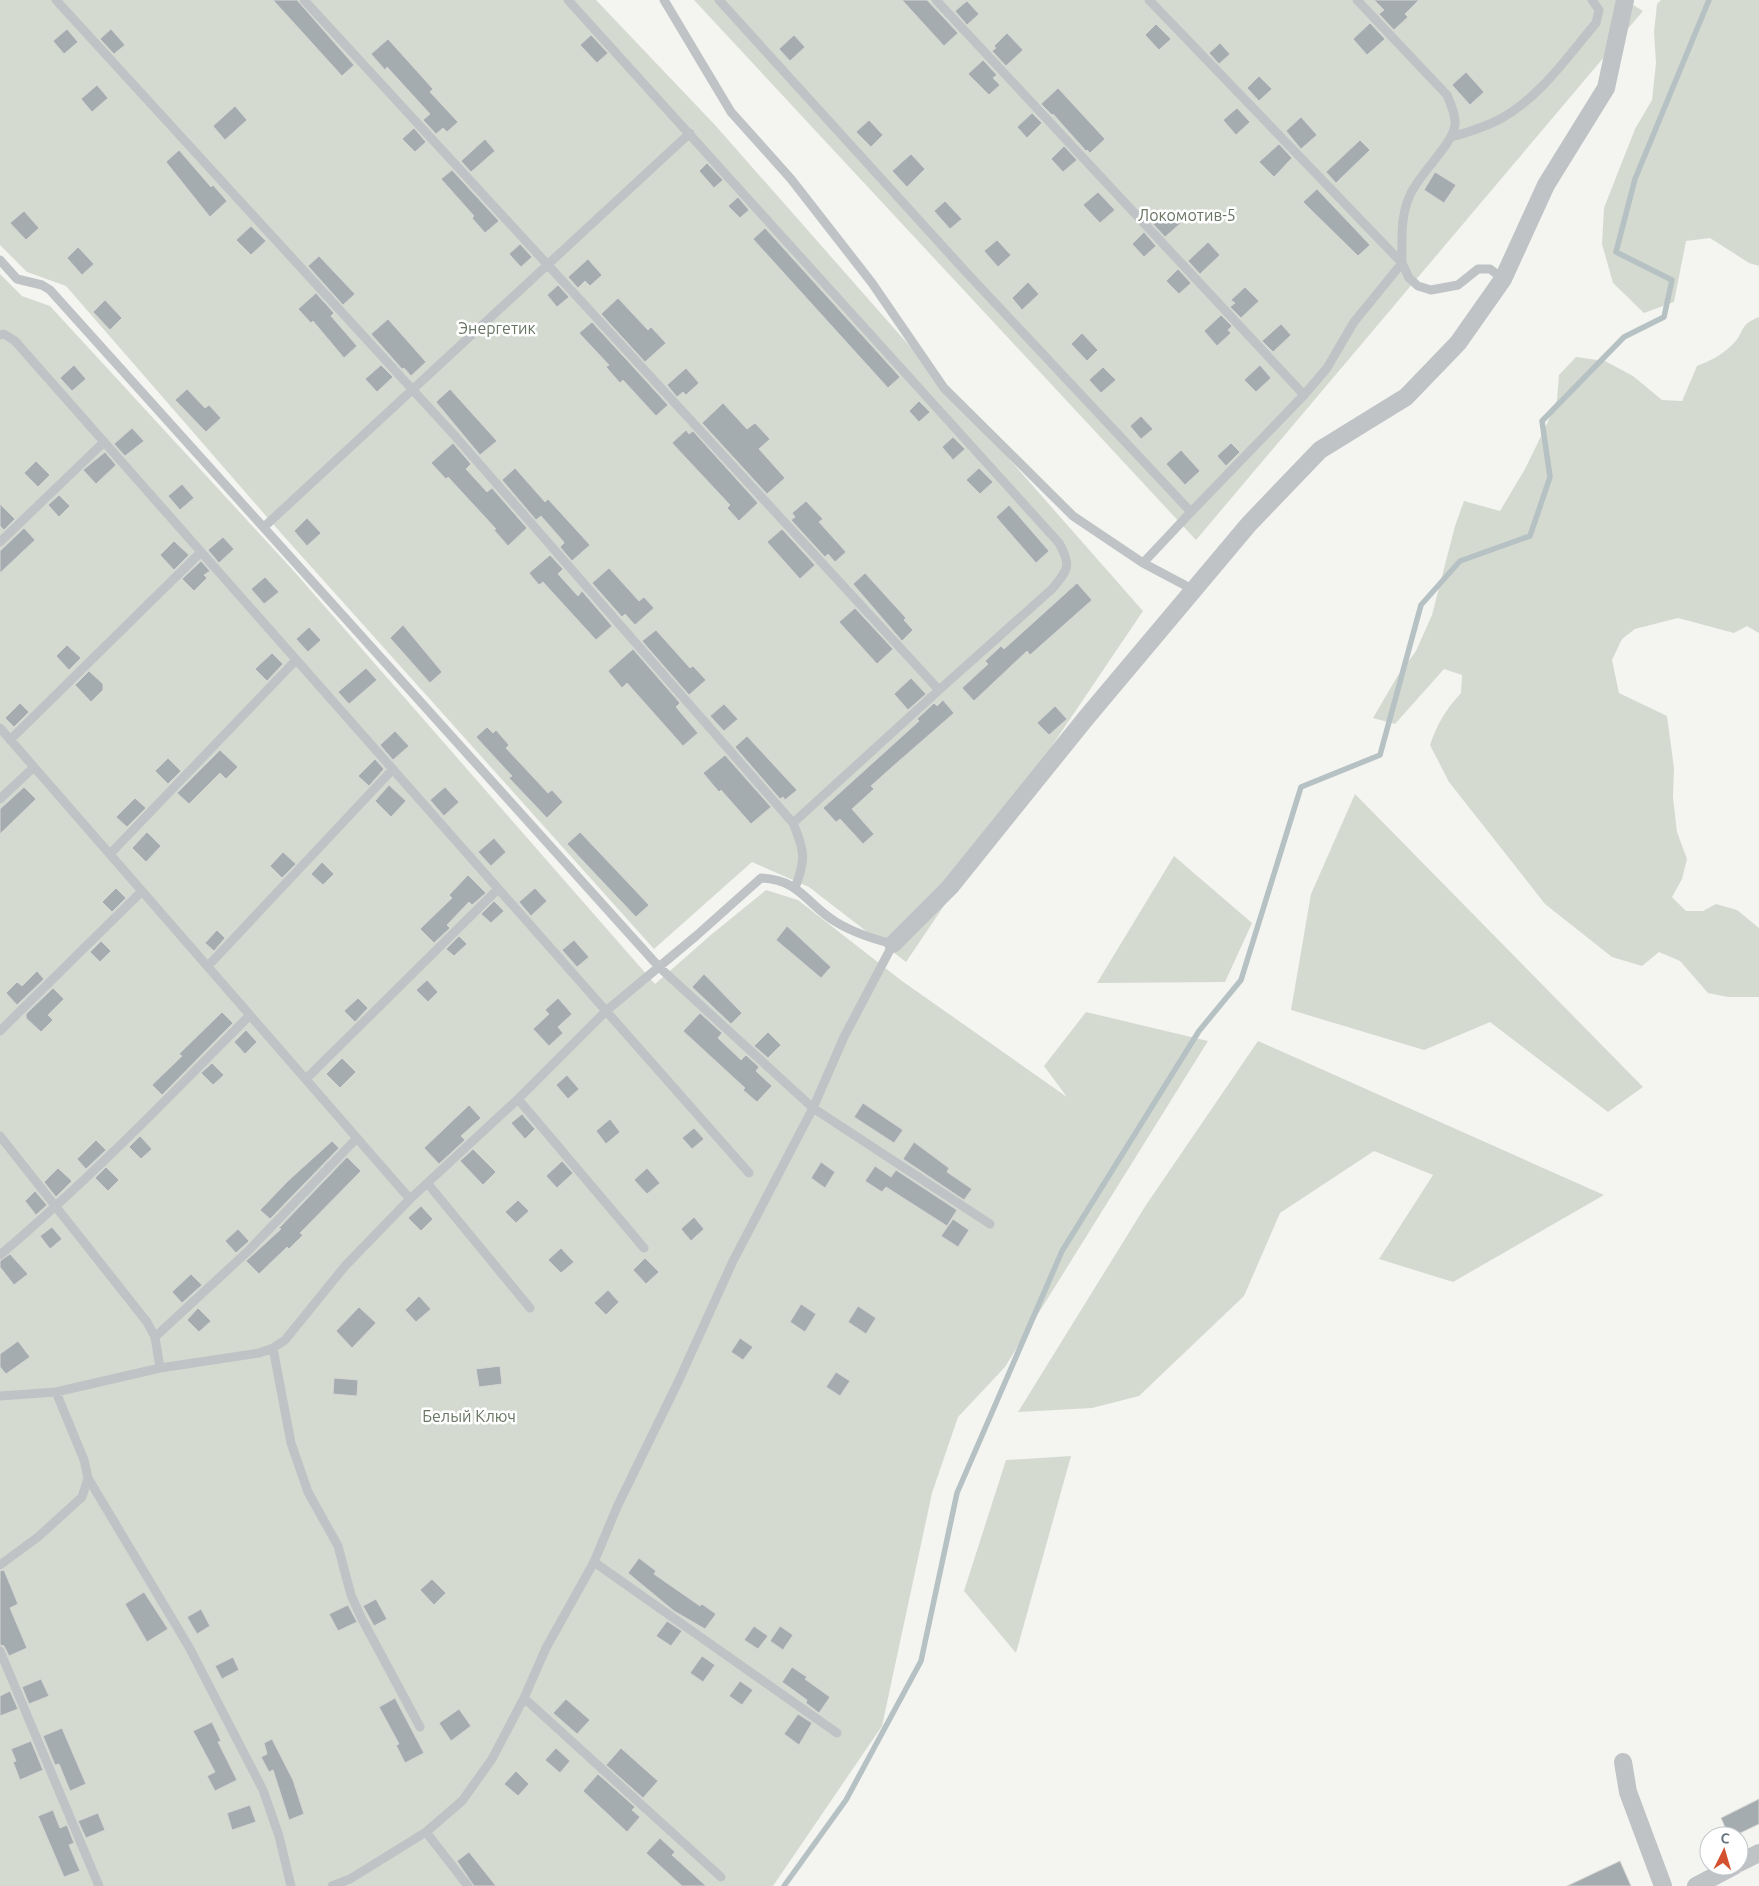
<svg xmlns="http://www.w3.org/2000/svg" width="1759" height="1886" viewBox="0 0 1759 1886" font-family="Ubuntu,sans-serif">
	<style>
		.green { fill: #d5dad1 }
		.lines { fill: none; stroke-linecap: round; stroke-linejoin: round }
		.stream { stroke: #b6c1c4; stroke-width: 5.5 }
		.building { fill: #a4acb0; stroke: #d5d5d3 }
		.service { stroke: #bfc3c6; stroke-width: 9 }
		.minor { stroke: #bfc3c6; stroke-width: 18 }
		.labels { text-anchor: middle; stroke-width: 5; stroke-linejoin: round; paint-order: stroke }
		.park-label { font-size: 16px; fill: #687663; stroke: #fff }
	</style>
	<rect width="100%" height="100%" fill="#f4f4f0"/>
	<path class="green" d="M0,0H596L715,125L1143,611L906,962L809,887L752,862L654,949L280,532L66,286L27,272L0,245Z
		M694,0H1625L1643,11L1196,540Z
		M1661,0H1759V266L1749,263L1710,238L1686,241L1674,302L1644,313L1613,283L1602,244L1604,208L1635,129L1652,100L1656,63L1654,32L1657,4Z
		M0,274L22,296L50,306L292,569L655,984L712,934L766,890L798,900L902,981L1067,1097L1044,1066L1086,1012L1208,1041L1005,1367L958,1417L932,1493L882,1726L773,1886H0Z
		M1759,317V633L1747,626L1734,633L1678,618L1635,629L1622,639L1612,660L1619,693L1667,716L1674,768L1673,797L1677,832L1687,859L1682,879L1672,897L1686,911H1703L1716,904L1737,910L1759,928V997H1728L1708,993L1680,961L1659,952L1642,966L1612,957L1545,904L1449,782L1430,745C1437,724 1446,709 1461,693L1462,675L1444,669L1395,724L1373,718L1397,677L1416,651L1432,615L1455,526L1464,501L1500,511L1525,469L1546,426L1557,400L1559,375L1576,357L1605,361L1633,376L1662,400L1682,401L1697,366C1710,361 1722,355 1732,345C1745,333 1738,325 1759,317Z
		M1355,794L1643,1087L1608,1112L1490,1022L1424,1050L1291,1010L1311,894Z
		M1174,856L1252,923L1225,982L1097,983Z
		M1258,1041L1604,1195L1453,1282L1379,1259L1433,1175L1374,1151L1280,1213L1244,1296L1139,1396L1092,1408L1018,1412L1146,1205Z
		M1071,1456L1016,1653L964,1591L1006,1460Z"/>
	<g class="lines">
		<path class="stream" d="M784,1886L846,1800L921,1661L957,1493L1062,1251L1199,1031L1241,980L1301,787L1380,755L1421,605L1460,561L1530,536L1550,477L1542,421L1624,337L1664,317L1672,280L1616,252L1635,179L1709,0"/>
	</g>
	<path class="building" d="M273,0H297L354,65L342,76Z
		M902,0H927L958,33L944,46Z
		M1374,0H1419L1405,14L1408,17L1394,30L1379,14L1384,10Z
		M967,1L979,14L967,25L955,11Z
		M1370,23L1385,39L1367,55L1353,39Z
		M1156,24L1171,39L1159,50L1145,35Z
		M67,29L78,42L64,54L53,41Z
		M111,29L125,45L114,54L100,39Z
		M1007,33L1023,50L1006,66L992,51L996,48L994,46Z
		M591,35L608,53L597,63L580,45Z
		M794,35L805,47L790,61L779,49Z
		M388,39L433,89L430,92L458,122L447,132L443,128L436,134L423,120L430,114L387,67L385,70L371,54Z
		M1220,43L1230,54L1219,64L1209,53Z
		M983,60L997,75L993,78L1000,85L989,95L968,74Z
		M1466,72L1484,92L1470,105L1452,85Z
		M1259,76L1272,89L1259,101L1247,88Z
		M97,85L108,98L92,112L81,99Z
		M1058,88L1105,139L1090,153L1087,150L1086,151L1053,114L1052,115L1041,104Z
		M235,106L247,120L225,140L213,126Z
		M1237,108L1250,122L1236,135L1223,120Z
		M1032,113L1042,123L1027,138L1017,127Z
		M1301,117L1317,135L1301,149L1286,131Z
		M869,120L883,135L871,147L856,132Z
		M414,128L426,142L415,152L402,139Z
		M485,139L495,151L471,172L461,161Z
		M1360,140L1370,150L1336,183L1326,172Z
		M1279,144L1292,158L1274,177L1259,162Z
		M1064,146L1077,160L1063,172L1051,159Z
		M179,150L211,187L213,185L227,201L210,217L166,162Z
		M911,154L925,169L907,187L892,171Z
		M707,163L723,180L714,188L699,171Z
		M452,170L499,221L485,233L472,218L474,216L441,179Z
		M1435,172L1456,185L1444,203L1424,190Z
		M1317,189L1370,245L1358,256L1303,202Z
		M1098,192L1115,210L1100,223L1083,205Z
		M738,197L749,210L740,218L728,206Z
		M945,201L962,219L950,229L934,211Z
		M1168,210L1181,223L1165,237L1153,224Z
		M24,211L39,228L26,240L10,223Z
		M251,226L266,241L251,255L236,240Z
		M765,228L900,377L888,388L753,239Z
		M1144,232L1156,246L1144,257L1132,244Z
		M997,240L1011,255L998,267L984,251Z
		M1208,242L1220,255L1200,274L1188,261Z
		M520,244L532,257L521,267L509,254Z
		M78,247L94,264L82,275L67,258Z
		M319,256L355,294L343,305L308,266Z
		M588,259L602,275L590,286L585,281L578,288L568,277Z
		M1178,269L1191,283L1179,294L1166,281Z
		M1028,282L1039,294L1022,310L1012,298Z
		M558,285L569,297L557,307L547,295Z
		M1245,287L1259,301L1241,318L1230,307L1235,303L1231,300Z
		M316,293L334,313L331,316L357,346L344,358L313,321L311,323L298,309Z
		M618,298L648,330L651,327L666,343L645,362L601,314Z
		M105,300L122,318L110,330L93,312Z
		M1221,315L1232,326L1228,330L1231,333L1217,346L1204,331Z
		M388,319L426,362L411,376L404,368L402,369L371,334Z
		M592,322L668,405L656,416L623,380L620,383L606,367L609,365L579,333Z
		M1281,324L1291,335L1273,352L1262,341Z
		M1082,333L1098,350L1087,361L1071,344Z
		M74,365L86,379L72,391L60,378Z
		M381,365L393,377L377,392L365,379Z
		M1260,365L1271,378L1256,392L1244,380Z
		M1103,367L1116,380L1101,393L1089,380Z
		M686,368L699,383L686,395L683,392L677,397L667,385Z
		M187,389L205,408L209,405L221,418L206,432L175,400Z
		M450,389L497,441L480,455L436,402Z
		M919,401L930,412L919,422L909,411Z
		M723,403L747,429L755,423L770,439L759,449L785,478L767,494L702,423Z
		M1141,416L1153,429L1141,439L1130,426Z
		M132,428L144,441L125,456L114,444Z
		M686,430L689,434L693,431L758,503L739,521L727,508L730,505L672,443Z
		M953,437L965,449L953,460L942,447Z
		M453,443L471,464L466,469L487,492L492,488L527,528L508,546L494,530L496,529L448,477L446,479L431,463Z
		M1231,443L1240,452L1226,466L1217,456Z
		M1181,450L1200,471L1185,485L1166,464Z
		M105,452L116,465L96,484L83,470Z
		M36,461L50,475L38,487L24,473Z
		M515,468L545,502L548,499L590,545L572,561L560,547L564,543L563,541L541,516L536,520L502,480Z
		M979,468L993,482L980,494L966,480Z
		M182,484L194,498L180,510L168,496Z
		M59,495L70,506L59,517L48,505Z
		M806,501L823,519L819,522L846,552L835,562L828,554L825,557L791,520L795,517L792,513Z
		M0,504L15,519L4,530L0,526Z
		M1009,505L1049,551L1036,563L996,517Z
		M307,518L321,533L307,546L294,531Z
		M24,528L35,540L0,573V551Z
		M782,529L815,565L800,579L767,542Z
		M223,537L234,549L219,563L208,550Z
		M174,541L189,555L174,570L160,555Z
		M550,555L563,569L558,574L578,596L582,591L612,626L596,640L543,582L539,585L529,573Z
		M201,561L210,571L204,575L207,578L194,591L182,579Z
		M609,568L639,601L644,597L654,608L635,625L625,614L622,617L592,583Z
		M865,573L906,618L904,620L913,630L902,641L853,584Z
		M265,577L279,592L264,604L251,589Z
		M1077,583L1092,600L1030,655L1027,651L974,701L962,688L988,664L985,661L1001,646L1004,649Z
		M855,608L893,649L877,664L839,622Z
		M403,625L442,672L430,683L390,638Z
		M309,627L321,640L308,652L296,639Z
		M656,630L690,668L693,666L706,680L689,695L642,641Z
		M67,645L81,658L69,670L56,656Z
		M633,649L680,703L676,707L698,733L683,746L627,683L622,688L608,671Z
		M272,653L283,664L267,681L255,669Z
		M366,668L377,680L349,704L338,692Z
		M89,671L103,684V690L91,702L75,685Z
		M911,678L926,694L908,710L894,694Z
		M943,700L954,713L891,768L871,786L874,789L852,809L874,834L863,844L840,819L836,822L823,808L919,721L917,719L934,703L937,706Z
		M20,703L29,712L14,727L5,718Z
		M724,704L738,719L724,731L710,716Z
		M1055,706L1067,719L1049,735L1037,723Z
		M487,727L493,733L496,730L509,745L506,748L548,793L552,790L563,802L547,818L509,778L512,776L476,737Z
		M395,731L409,746L393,760L380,745Z
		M747,736L797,790L785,800L783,797L780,799L735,747Z
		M220,750L238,767L226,779L220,773L189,804L177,793Z
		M725,755L771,807L751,824L721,790L719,792L703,773Z
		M168,758L181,771L168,784L155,771Z
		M375,759L384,769L369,786L358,776Z
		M389,785L406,801L391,817L375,801Z
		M24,787L36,799L0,834V809Z
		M445,787L459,802L444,816L430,800Z
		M135,798L146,808L127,827L116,817Z
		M147,832L161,846L146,862L132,848Z
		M580,832L649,905L636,917L567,844Z
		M494,838L506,852L491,866L478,852Z
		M283,852L296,864L282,878L270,866Z
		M322,862L334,874L323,885L311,874Z
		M468,875L486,893L472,905L469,902L447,925L450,928L434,943L420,929L452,898L449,895Z
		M116,888L126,898L112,912L102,902Z
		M535,888L547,901L531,916L519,902Z
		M494,901L504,911L491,923L481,914Z
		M787,926L831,967L821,978L776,940Z
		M217,930L225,938L214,951L205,943Z
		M459,936L467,944L454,956L446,949Z
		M574,940L589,957L577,967L562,950Z
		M101,941L111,951L100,962L90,952Z
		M37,971L44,979L17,1005L6,993L17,982L22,986Z
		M704,974L742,1013L731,1024L692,987Z
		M427,980L438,992L428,1002L416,990Z
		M53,988L64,999L48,1015L53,1020L41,1032L26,1018V1014Z
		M358,998L368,1008L355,1022L344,1011Z
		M558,998L572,1014L558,1027L563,1033L549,1046L533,1029L549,1014L545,1010Z
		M222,1012L233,1023L162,1095L152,1085L182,1056L179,1054Z
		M700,1013L722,1033L718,1038L741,1060L746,1055L759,1067L756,1071L772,1086L757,1102L743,1090L745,1088L683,1031Z
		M246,1030L257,1042L245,1054L234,1042Z
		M768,1032L781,1045L768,1058L754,1046Z
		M342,1058L356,1072L340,1088L326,1074Z
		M212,1063L224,1075L213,1085L201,1073Z
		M567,1075L579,1089L568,1099L556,1085Z
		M863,1103L903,1130L894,1143L854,1117Z
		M469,1105L481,1118L461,1136L465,1140L439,1164L424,1148Z
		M522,1114L535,1129L525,1139L511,1123Z
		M610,1119L620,1132L606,1144L596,1131Z
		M694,1128L704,1139L692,1149L682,1138Z
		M140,1136L152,1149L141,1159L129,1147Z
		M96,1140L106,1150L86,1169L77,1159Z
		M332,1141L339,1148L270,1219L260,1210L289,1180Z
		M914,1142L949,1168L947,1172L972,1189L964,1200L903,1159Z
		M473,1149L496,1172L483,1185L460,1161Z
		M347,1157L361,1171L300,1233L303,1235L289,1249L287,1247L259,1274L246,1261L281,1229L279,1228Z
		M562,1161L573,1173L557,1188L546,1176Z
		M821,1162L835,1172L825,1188L811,1178Z
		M875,1166L891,1177L896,1170L957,1210L947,1226L886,1187L882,1192L865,1181Z
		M106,1167L119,1180L108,1191L95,1178Z
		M58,1168L72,1181L56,1197L44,1182Z
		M647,1168L660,1183L647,1194L634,1180Z
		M35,1191L47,1205L36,1215L25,1201Z
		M518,1200L529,1211L516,1223L505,1212Z
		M421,1206L433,1219L421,1231L408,1218Z
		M694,1217L704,1229L691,1241L681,1229Z
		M953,1219L969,1230L958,1247L941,1236Z
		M52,1227L62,1239L50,1249L40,1236Z
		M238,1229L249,1241L236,1253L225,1241Z
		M561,1248L574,1262L561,1273L548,1260Z
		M10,1254L28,1274L14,1285L0,1267V1261Z
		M645,1258L659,1272L646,1284L633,1270Z
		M191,1274L202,1285L182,1303L172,1292Z
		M608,1290L619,1302L606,1315L594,1303Z
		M419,1296L431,1309L416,1322L405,1310Z
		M801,1304L816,1314L805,1332L790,1322Z
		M858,1306L876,1318L866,1334L848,1322Z
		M359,1307L376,1323L352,1348L336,1331Z
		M198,1308L211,1321L199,1332L187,1320Z
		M740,1338L753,1347L743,1360L731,1352Z
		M18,1341L30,1357L6,1374L0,1367V1354Z
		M500,1366L502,1384L479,1387L476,1369Z
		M836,1372L850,1381L840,1396L826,1387Z
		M334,1378L358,1380L357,1396L333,1394Z
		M639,1558L656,1571L654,1574L700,1606L702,1604L716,1614L705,1629L674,1611L628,1573Z
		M4,1570L18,1604L10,1608L27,1648L9,1656L4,1646L0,1645V1571Z
		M432,1579L446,1593L434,1605L420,1590Z
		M144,1592L168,1629L147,1642L125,1604Z
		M376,1599L387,1619L374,1626L363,1606Z
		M348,1605L357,1622L338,1631L329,1614Z
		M201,1609L210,1626L197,1634L187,1617Z
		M667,1621L682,1631L671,1646L656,1636Z
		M754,1626L768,1636L758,1649L744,1640Z
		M780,1626L793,1635L783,1650L770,1641Z
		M702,1656L715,1665L703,1682L690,1673Z
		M233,1657L239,1670L222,1679L215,1666Z
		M792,1667L807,1677L805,1679L830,1697L819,1713L806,1703L807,1700L782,1682Z
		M41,1679L49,1696L29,1704L22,1687Z
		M740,1681L753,1690L742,1705L729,1696Z
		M10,1691L18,1709L0,1716V1696Z
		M395,1698L424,1753L405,1763L396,1745L399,1744L379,1707Z
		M566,1699L590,1720L577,1734L553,1713Z
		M459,1709L471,1726L451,1741L439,1723Z
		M798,1714L812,1723L799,1745L784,1734Z
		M212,1722L221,1741L218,1742L237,1780L215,1791L207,1776L215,1772L193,1731Z
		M62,1728L86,1784L70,1791L59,1764L55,1765L43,1736Z
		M272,1739L293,1780L304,1814L289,1820L273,1770L269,1772L261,1757L267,1754L264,1743Z
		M31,1741L43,1770L20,1780L13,1762L16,1761L11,1749Z
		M556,1748L570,1761L560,1773L545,1760Z
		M621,1748L658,1781L643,1798L606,1765Z
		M516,1771L529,1784L518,1796L504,1784Z
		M598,1774L635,1807L632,1810L640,1817L627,1832L583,1791Z
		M1759,1799V1824L1734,1836H1729L1721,1818Z
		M250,1805L256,1822L232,1830L227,1813Z
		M53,1810L60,1828L67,1825L74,1843L69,1845L80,1871L64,1877L38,1816Z
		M98,1813L105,1830L86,1838L78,1821Z
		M660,1838L675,1852L672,1855L706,1886H682L646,1853Z
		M469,1852L496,1886H474L457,1861Z
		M1620,1861L1631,1886H1567Z"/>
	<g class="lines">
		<path class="service" d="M56,0L455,436L793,823C805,852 806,859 795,888
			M304,0L939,690L1052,589C1068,570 1072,566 1059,543L568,0
			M664,0L731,112L791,179L872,283L944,388L1073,516L1143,563L1194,590
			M719,0L966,272L1191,512L1143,563
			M936,0L1304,395L1327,368L1354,322L1402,263L1409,278L1418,286L1431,290L1458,285L1478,269H1490L1503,279
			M1149,0L1402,263C1402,240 1400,217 1410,195C1419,174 1453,144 1455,125C1456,115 1451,105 1447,95L1357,0
			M1451,137C1469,132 1486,127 1502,118C1541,96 1567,57 1596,23L1599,10L1592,0
			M0,260L17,279L42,285L50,290L659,967L813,1108L990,1224
			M0,335L4,334L15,341L749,1173
			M1191,512L1304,395
			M265,526L690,133
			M0,542L104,442
			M0,728L410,1199
			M10,740L201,552
			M0,799L34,767
			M793,823L939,690
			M110,854L296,660
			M208,966L393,769
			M0,1031L142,891
			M306,1079L498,889
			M518,1099L644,1248
			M0,1136L147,1322L155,1337L160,1368
			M428,1184L530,1308
			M0,1255C89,1180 169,1097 250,1015
			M155,1337L247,1252L357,1138
			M273,1348L291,1443L308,1492L338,1546L351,1595L362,1619L420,1727
			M56,1392L84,1460L88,1478L189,1647L263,1790L279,1836L291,1886
			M0,1396L56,1392L160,1368L259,1353L273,1348L285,1340L345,1266L410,1199L518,1099L606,1011L696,936L761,878C801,880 806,904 836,922C854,933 873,939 893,944L844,1037L813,1108L733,1261L679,1380L617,1507L594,1562L546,1648L524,1698L492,1759L462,1801L426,1832L350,1879L332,1886
			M594,1562L837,1733
			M0,1565L38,1537L82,1497L88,1478
			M0,1651L99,1886
			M524,1698L721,1877
			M426,1832L468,1886"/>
		<path class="minor" d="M893,944L950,887L1086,718L1249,524L1320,450L1406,397L1458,343L1503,279L1546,185L1606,88L1625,0
			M1623,1762L1628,1792L1663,1886
			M1739,1863L1759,1853
			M1696,1886L1734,1866"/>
	</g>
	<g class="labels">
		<g class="park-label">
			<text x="1187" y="221">Локомотив-5</text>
			<text x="497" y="334">Энергетик</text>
			<text x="469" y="1422">Белый Ключ</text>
		</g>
	</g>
	<g transform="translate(1724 1851) rotate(5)"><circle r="24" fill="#ffffff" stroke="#c1c7cc"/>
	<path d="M0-4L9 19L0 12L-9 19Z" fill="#d4512f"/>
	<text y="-8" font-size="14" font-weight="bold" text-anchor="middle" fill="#65747f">С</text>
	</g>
</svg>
